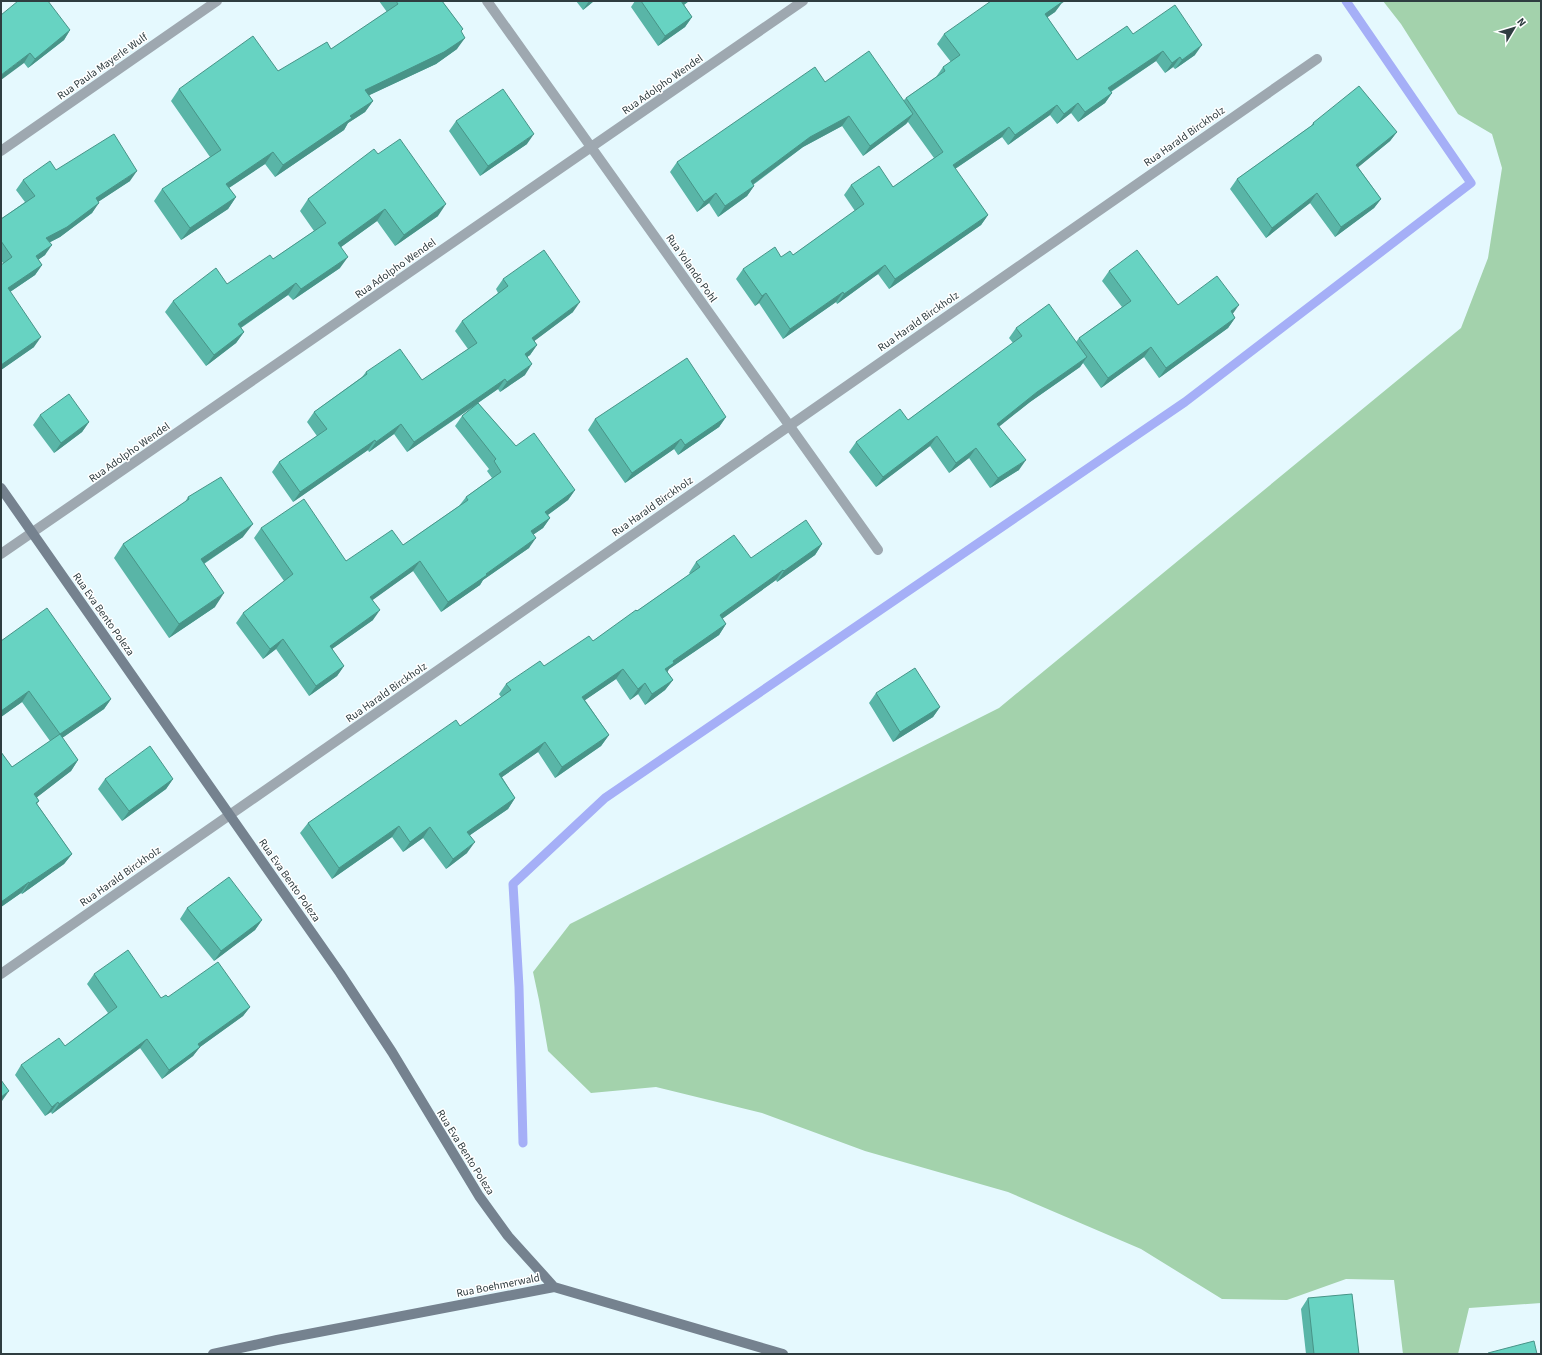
<svg xmlns="http://www.w3.org/2000/svg" width="1542" height="1355" viewBox="0 0 1542 1355" font-family="'Source Sans 3',sans-serif">
	<style>
		.green { fill: #a3d2ac }
		.lines { fill: none; stroke-linecap: round; stroke-linejoin: round }
		.stream { stroke: #a5aff7; stroke-width: 9 }
		.street { stroke: #9ea8b0; stroke-width: 10 }
		.secondary { stroke: #75828f; stroke-width: 10 }
		.wall { fill: #59b5a7 }
		.shaded-wall { fill: #489488 }
		.building { fill: #67d3c2; stroke: #489488 }
		.labels { text-anchor: middle; stroke-width: 3; stroke-linejoin: round; paint-order: stroke }
		.street-label { font-size: 11px; fill: #2f3d40; stroke: #fff }
	</style>
	<rect width="100%" height="100%" fill="#e5f9fe"/>
	<path class="green" d="M1383,1H1541V1303L1469,1308L1458,1354H1403L1394,1280L1346,1279L1287,1300L1222,1299L1141,1249L1008,1192L865,1151L762,1113L656,1087L591,1093L548,1051L539,1000L533,972L570,924L999,708L1461,328L1488,258L1502,168L1492,134L1458,114L1401,24Z"/>
	<g class="lines">
		<path class="stream" d="M523,1143L519,987L513,884L605,798L1185,402L1471,183L1346,1"/>
		<path class="street" d="M487,1L878,550
			M1,151L217,1
			M1,554L803,1
			M1,974L1317,59"/>
		<path class="secondary" d="M1,488L340,973L392,1052L479,1196L508,1236L554,1287
			M213,1354L277,1340L554,1287L783,1354"/>
	</g>
	<path class="wall" d="M379,1H442L463,29L461,31L457,49L436,64L369,95L373,101L365,112L348,123L344,130L275,177L265,164L229,188L236,197L228,209L181,240L154,201L162,189L210,157L171,101L179,89L278,71L331,49L387,12Z
		M576,1H594L583,10Z
		M635,1H689L684,5L692,17L685,27L658,46L631,7Z
		M1061,4L1055,12L1047,17L1077,60L1133,34L1195,55L1175,69L1173,67L1165,73L1156,61L1111,92L1112,93L1105,103L1078,122L1071,113L1057,124L1050,115L1008,145L1002,137L955,169L988,215L981,225L889,289L878,274L837,304L836,302L783,339L759,303L755,306L736,279L743,269L781,257L793,255L855,211L844,195L851,185L893,187L934,158L908,122L906,124L863,156L842,126L803,147L753,185L754,186L747,196L718,217L709,203L697,212L670,172L677,162L825,82L904,100L906,98L936,77L943,67L951,62L937,44L944,34Z
		M1,15L70,30L64,40L28,68L24,63Z
		M456,121L527,144L480,176L449,131Z
		M1313,123L1397,132L1390,141L1358,167L1381,199L1374,208L1335,237L1310,203L1266,238L1230,189L1237,179L1311,126Z
		M378,154L438,216L395,246L377,221L341,247L340,268L293,300L288,295L241,328L244,332L236,343L206,366L165,312L173,301L227,284L273,259L314,231L300,211L308,199Z
		M56,170L130,181L99,201L92,213L60,237L50,242L45,255L38,260L42,265L35,275L10,292L34,347L1,370L3,263L1,261V219L25,202L16,190L23,180Z
		M1109,271L1178,305L1233,314L1235,318L1228,328L1159,378L1144,357L1101,388L1083,363L1080,367L1030,402L999,426L1019,470L990,488L969,458L949,473L930,446L876,487L849,452L856,442L908,420L1013,343L1009,338L1016,328L1076,342L1079,338L1122,307L1102,281Z
		M503,279L573,312L534,341L537,345L530,355L527,357L525,375L500,392L498,389L478,403L516,446L575,490L568,500L548,515L550,518L543,528L534,534L529,548L483,580L480,585L441,612L413,571L372,600L373,620L332,649L344,666L337,676L309,696L276,649L263,659L236,623L243,613L284,581L254,538L261,528L346,561L403,545L459,506L466,497L492,478L487,471L489,469L455,426L462,416L473,407L407,452L394,434L369,452L368,450L293,502L272,472L279,462L317,436L307,422L314,412L362,377L366,372L422,380L468,349L455,331L462,321L498,293L496,289Z
		M40,415L89,422L82,432L54,453L33,425Z
		M726,417L719,427L678,455L674,449L625,483L588,430L595,419Z
		M188,497L243,537L204,564L215,607L169,638L114,558L123,544L185,502Z
		M822,544L815,555L777,582L776,580L722,619L726,624L719,635L669,669L667,672L673,680L665,690L645,705L638,694L630,700L616,679L585,700L609,735L601,746L555,778L538,752L502,777L515,798L508,809L470,835L467,853L446,869L423,838L403,852L392,837L332,879L300,833L308,823L460,726L501,697L499,694L506,684L544,666L593,641L637,611L690,574L689,573L696,562L751,558Z
		M1,641L111,699L104,709L62,738L78,760L71,771L37,797L39,801L37,804L72,854L64,864L22,894L21,893L1,907V752L12,767L50,741L22,702L1,717Z
		M876,693L940,707L933,717L893,742L869,703Z
		M105,779H173L166,789L122,821L98,789Z
		M187,908L262,920L255,930L214,961L180,919Z
		M94,974L161,998L168,997L250,1007L243,1016L200,1047L193,1056L162,1079L140,1048L52,1114L51,1112L45,1116L15,1075L21,1065L65,1046L108,1013L87,984Z
		M1308,1298L1359,1354H1306L1301,1309Z"/>
	<path class="shaded-wall" d="M589,1H594L583,10Z
		M681,1H689L674,12Z
		M1059,1H1065L1061,4L1055,12L1038,24L1045,14Z
		M692,17L685,27L658,46L665,36Z
		M70,30L64,40L28,68L35,59Z
		M465,38L457,49L436,64L357,101L365,90Z
		M1202,45L1195,55L1175,69L1182,60Z
		M1163,51L1156,61L1101,98L1108,88Z
		M30,53L24,63L1,80V75Z
		M1180,57L1173,67L1165,73L1172,63Z
		M1112,93L1105,103L1078,122L1085,112Z
		M373,101L365,112L348,123L344,130L275,177L283,165L350,116Z
		M1078,103L1071,113L1057,124L1064,114Z
		M1057,105L1050,115L1008,145L1015,135Z
		M913,114L906,124L863,156L870,146Z
		M849,116L842,126L803,147L744,191L751,181L810,137Z
		M1009,127L1002,137L946,175L953,165Z
		M1397,132L1390,141L1350,174L1356,165Z
		M534,134L527,144L480,176L488,166Z
		M273,152L265,164L218,195L226,184Z
		M137,171L130,181L89,208L96,198Z
		M754,186L747,196L718,217L725,206Z
		M716,193L709,203L697,212L704,202Z
		M1317,193L1310,203L1266,238L1272,228Z
		M236,197L228,209L181,240L190,228Z
		M1381,199L1374,208L1335,237L1341,227Z
		M99,203L92,213L60,237L39,248L46,238Z
		M446,204L438,216L395,246L404,235Z
		M385,209L377,221L330,255L338,243Z
		M988,215L981,225L889,289L895,279Z
		M52,245L45,255L29,266L36,256Z
		M348,257L340,268L293,300L301,289Z
		M42,265L35,275L1,298L8,288Z
		M885,265L878,274L837,304L844,294Z
		M296,283L288,295L230,335L238,324Z
		M843,292L836,302L783,339L790,329Z
		M766,293L759,303L755,306L762,296Z
		M580,302L573,312L525,348L532,338Z
		M1239,305L1232,315L1231,311Z
		M1235,318L1228,328L1159,378L1166,368Z
		M244,332L236,343L206,366L214,355Z
		M41,337L34,347L1,370V365Z
		M537,345L530,355L518,364L525,354Z
		M1151,347L1144,357L1101,388L1108,378Z
		M1087,357L1080,367L1030,402L990,434L997,424L1037,392Z
		M532,364L525,375L500,392L507,382Z
		M505,379L498,389L407,452L414,442Z
		M726,417L719,427L678,455L685,445Z
		M89,422L82,432L54,453L61,443Z
		M401,424L394,434L369,452L376,442Z
		M937,436L930,446L876,487L883,477Z
		M681,439L674,449L625,483L632,473Z
		M375,440L368,450L293,502L300,492Z
		M976,448L969,458L949,473L956,463Z
		M1026,460L1019,470L990,488L998,478Z
		M575,490L568,500L538,522L545,512Z
		M550,518L543,528L524,541L531,531Z
		M253,524L243,537L191,572L201,559Z
		M536,538L529,548L483,580L480,585L441,612L448,602L486,574Z
		M822,544L815,555L777,582L784,571Z
		M420,561L413,571L363,607L370,597Z
		M783,570L776,580L712,626L720,615Z
		M224,593L215,607L169,638L179,624Z
		M380,610L373,620L322,656L330,646Z
		M726,624L719,635L669,669L667,673L665,669L673,661Z
		M283,639L276,649L263,659L270,649Z
		M344,666L337,676L309,696L316,686Z
		M623,669L616,679L575,707L582,697Z
		M673,680L665,690L645,705L652,694Z
		M645,683L638,694L630,700L638,689Z
		M29,691L22,702L1,717V711Z
		M111,699L104,709L52,745L60,734Z
		M940,707L933,717L893,742L900,732Z
		M609,735L601,746L555,778L562,767Z
		M545,742L538,752L492,784L499,774Z
		M78,760L71,771L27,805L34,794Z
		M173,779L166,789L122,821L129,811Z
		M515,798L508,809L460,842L467,832Z
		M399,826L392,837L332,879L339,868Z
		M430,827L423,838L403,852L410,842Z
		M475,842L467,853L446,869L453,859Z
		M72,854L64,864L22,894L29,883Z
		M29,882L21,893L1,907V902Z
		M262,920L255,930L214,961L221,951Z
		M250,1007L243,1016L200,1047L193,1056L162,1079L169,1070L198,1044Z
		M147,1039L140,1048L52,1114L59,1104Z
		M9,1091L2,1101L1,1102V1097Z
		M58,1102L51,1112L45,1116L52,1107Z"/>
	<path class="building" d="M18,1H48L70,30L35,59L30,53L1,75V15Z
		M396,1H442L463,29L461,31L465,38L444,52L365,90L373,101L350,116L352,118L283,165L273,152L226,184L236,197L190,228L162,189L221,150L179,89L253,36L278,71L327,42L331,49L398,4Z
		M641,1H681L692,17L665,36Z
		M991,1H1062V2L1045,14L1077,60L1127,26L1133,34L1175,5L1202,45L1182,60L1180,57L1172,63L1163,51L1108,88L1112,93L1085,112L1078,103L1064,114L1057,105L1015,135L1009,127L953,165L988,215L895,279L885,265L844,294L843,292L790,329L766,293L762,296L743,269L775,247L781,257L790,251L793,255L864,204L851,185L879,166L893,187L943,152L906,98L945,71L943,67L960,55L944,34Z
		M869,51L913,114L870,146L849,116L810,137L751,181L754,186L725,206L716,193L704,202L677,162L815,67L825,82Z
		M1359,86L1397,132L1356,165L1381,199L1341,227L1317,193L1272,228L1237,179L1314,124L1313,123Z
		M503,89L534,134L488,166L456,121Z
		M114,134L137,171L96,198L99,203L67,227L46,238L52,245L36,256L42,265L8,288L41,337L1,365V265L12,257L1,241V219L35,196L23,180L50,161L56,170Z
		M400,139L446,204L404,235L385,209L338,243L348,257L301,289L296,283L238,324L244,332L214,355L173,301L216,268L227,284L270,255L273,259L326,223L308,199L374,149L378,154Z
		M544,250L580,302L532,338L537,345L525,354L532,364L507,382L505,379L414,442L401,424L376,442L375,440L300,492L279,462L327,429L314,412L367,374L366,372L400,349L422,380L477,343L462,321L508,286L503,279Z
		M1137,250L1178,305L1217,276L1239,305L1231,311L1235,318L1166,368L1151,347L1108,378L1079,338L1131,301L1109,271Z
		M1049,304L1087,357L1037,392L997,424L1026,460L998,478L976,448L956,463L937,436L883,477L856,442L900,409L908,420L1022,336L1016,328Z
		M687,358L726,417L685,445L681,439L632,473L595,419Z
		M69,394L89,422L61,443L40,415Z
		M478,403L516,446L534,433L575,490L545,512L550,518L531,531L536,538L486,574L487,575L448,602L420,561L370,597L380,610L330,646L344,666L316,686L283,639L270,649L243,613L293,574L261,528L304,499L346,561L392,530L403,545L468,500L466,497L501,472L494,461L496,459L462,416Z
		M221,477L253,524L201,559L224,593L179,624L123,544L189,499L188,497Z
		M806,520L822,544L784,571L783,570L720,615L726,624L673,661L674,663L665,669L673,680L652,694L645,683L638,689L623,669L582,697L609,735L562,767L545,742L499,774L515,798L467,832L475,842L453,859L430,827L410,842L399,826L339,868L308,823L456,720L460,726L511,690L506,684L540,661L544,666L589,636L593,641L636,610L637,611L700,567L696,562L734,535L751,558Z
		M47,608L111,699L60,734L29,691L1,711V641Z
		M915,668L940,707L900,732L876,693Z
		M60,734L78,760L34,794L39,801L36,803L72,854L29,883V882L1,902V752L12,767Z
		M150,746L173,779L129,811L105,779Z
		M229,877L262,920L221,951L187,908Z
		M128,950L161,998L166,995L168,997L218,962L250,1007L198,1044L200,1047L169,1070L147,1039L59,1104L58,1102L52,1107L21,1065L59,1038L65,1046L117,1007L94,974Z
		M1,1080L9,1091L1,1097Z
		M1352,1294L1359,1354H1314L1308,1298Z
		M1534,1341L1537,1354H1489L1488,1353Z"/>
	<g class="labels">
		<g class="street-label">
			<text transform="translate(102 66) rotate(-35)" y="4">Rua Paula Mayerle Wulf</text>
			<text transform="translate(662 84) rotate(-35)" y="4">Rua Adolpho Wendel</text>
			<text transform="translate(1184 136) rotate(-35)" y="4">Rua Harald Birckholz</text>
			<text transform="translate(395 268) rotate(-35)" y="4">Rua Adolpho Wendel</text>
			<text transform="translate(692 268) rotate(55)" y="4">Rua Yolando Pohl</text>
			<text transform="translate(918 321) rotate(-35)" y="4">Rua Harald Birckholz</text>
			<text transform="translate(129 452) rotate(-35)" y="4">Rua Adolpho Wendel</text>
			<text transform="translate(652 506) rotate(-35)" y="4">Rua Harald Birckholz</text>
			<text transform="translate(104 614) rotate(55)" y="4">Rua Eva Bento Poleza</text>
			<text transform="translate(386 692) rotate(-35)" y="4">Rua Harald Birckholz</text>
			<text transform="translate(120 876) rotate(-35)" y="4">Rua Harald Birckholz</text>
			<text transform="translate(290 880) rotate(55)" y="4">Rua Eva Bento Poleza</text>
			<text transform="translate(466 1152) rotate(58)" y="4">Rua Eva Bento Poleza</text>
			<text transform="translate(498 1285) rotate(-11)" y="4">Rua Boehmerwald</text>
		</g>
	</g>
	<rect width="1542" height="1355" fill="none" stroke="#2f3d40" stroke-width="4"/>
	<g transform="translate(1514 28) rotate(52)" stroke="#ffffff" stroke-width="3" paint-order="stroke">
	<path d="M0-3L7 15L0 10L-7 15Z" fill="#2f3d40"/>
	<text y="-6" font-size="11" font-weight="bold" text-anchor="middle" fill="#2f3d40">N</text>
	</g>
</svg>
